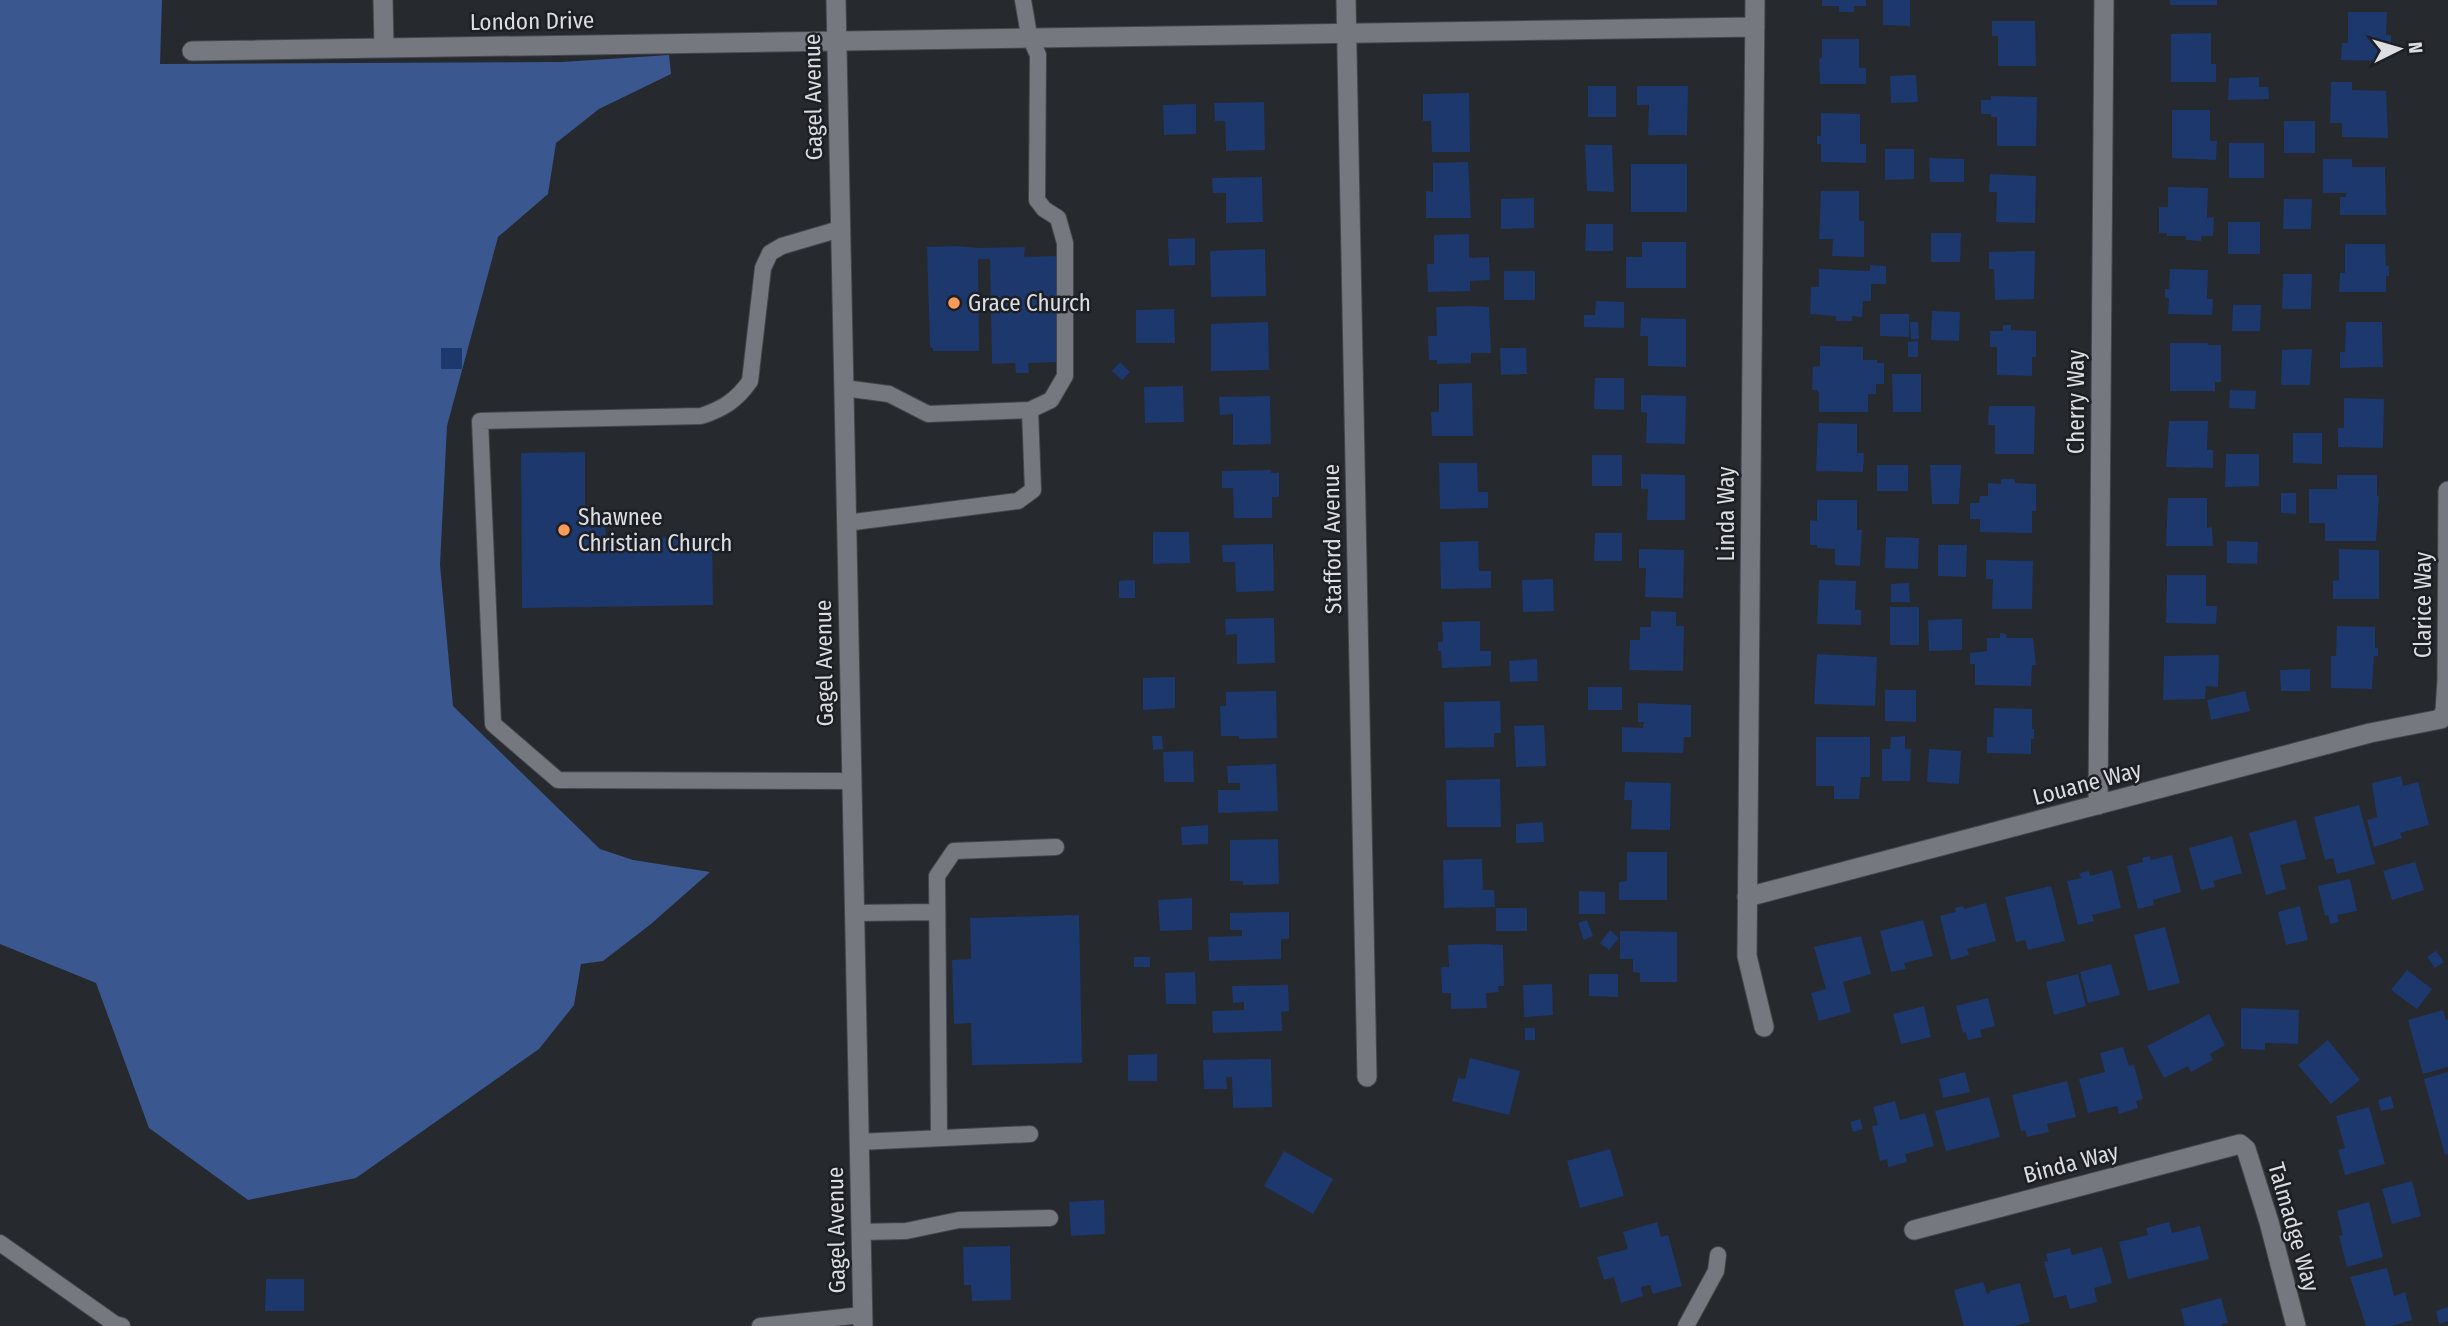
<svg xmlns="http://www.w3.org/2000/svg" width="2448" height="1326" viewBox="0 0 2448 1326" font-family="'Fira Sans Condensed',sans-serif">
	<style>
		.forest { fill: #3a578f }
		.building { fill: #1d386d }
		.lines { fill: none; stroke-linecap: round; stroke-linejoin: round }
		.service-casing { stroke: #44474c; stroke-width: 18 }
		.minor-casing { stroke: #44474c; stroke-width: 21 }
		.tertiary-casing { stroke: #44474c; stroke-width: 21 }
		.service { stroke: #75797f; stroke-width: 16 }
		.minor { stroke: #75797f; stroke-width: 19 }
		.tertiary { stroke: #75797f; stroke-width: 19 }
		.poi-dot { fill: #ff9b5a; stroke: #1c1f25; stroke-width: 2.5 }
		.labels { text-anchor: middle; stroke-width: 5; stroke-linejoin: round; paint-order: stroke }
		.street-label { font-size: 23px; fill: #dcdee1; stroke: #1c1f25 }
		.poi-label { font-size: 23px; fill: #dcdee1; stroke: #1c1f25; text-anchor: start }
	</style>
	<rect width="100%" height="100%" fill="#26292e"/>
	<path class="forest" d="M0,0H162L160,64L562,62L669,55L671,74L599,109L556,143L548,194L498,237L447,426L440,565L453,706L600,849L633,860L710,872L651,924L603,961L581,964L574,1005L539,1049L356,1178L248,1200L149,1128L96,983L0,944Z"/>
	<path class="building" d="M1822,0H1866V6H1854V12H1839V6H1822Z
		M1883,0H1910V26L1883,25Z
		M2170,0H2217V5H2170Z
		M2348,12H2387L2386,35H2391V44H2387L2386,61L2341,60L2342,43H2348Z
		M1992,21H2035L2036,66H1998V36H1992Z
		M2211,33V64H2216V82H2171V34Z
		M1822,39H1859V68H1866V84H1820L1819,59L1822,58Z
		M1916,75L1918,102L1891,103L1890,76Z
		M2259,77V87H2268L2269,99L2228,100L2229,78Z
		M2331,82H2352V90L2386,91L2388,138L2342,137V123H2330Z
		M1588,86H1616V117H1588Z
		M1637,86H1688L1687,135H1648L1649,105H1637Z
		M1469,93L1470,152H1432L1431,121H1423V94Z
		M1991,96L2037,97L2036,146H1997V117H1991V114H1981V100H1991Z
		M1264,102L1265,150L1226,151L1225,121H1215L1214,103Z
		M1196,104V134L1164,135L1163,105Z
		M2172,110H2210V141H2217L2216,160L2172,158Z
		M1821,113L1860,114V144H1866V163L1821,162V144H1817V136H1821Z
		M2284,121H2315V153H2284Z
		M2229,143H2264V178H2229Z
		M1585,145H1612L1614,192L1587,191Z
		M1885,149H1914V179L1885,180Z
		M1929,158L1964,159V182H1930Z
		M2323,159H2352V167H2385L2386,215H2340V197H2346V193H2323Z
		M1468,162L1471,218H1426V191L1433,192V163Z
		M1631,164H1687V212H1631Z
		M1990,174L2036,176L2035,223L1996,222L1997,192H1989Z
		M1262,177L1263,222L1226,223V193H1213L1212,178Z
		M2168,187L2208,188L2207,218L2214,217L2213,236H2201V241L2186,240V236H2167V233H2159V207H2168Z
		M1821,191H1859V221H1864V257L1832,256L1833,239H1819Z
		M1534,198V228L1501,229V199Z
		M2284,199H2312L2311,229H2283Z
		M2228,222H2260V254H2228Z
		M1586,224H1613V251H1585Z
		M1931,233H1961L1960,262H1931Z
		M1469,234V258L1489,257L1490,280L1470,281V291L1428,292L1427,264H1434V235Z
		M1195,238V265L1169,266L1168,239Z
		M1642,242H1686V288H1626V257H1642Z
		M2345,244H2385L2386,266H2389V276H2386V292H2339L2340,273H2345Z
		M956,246L978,248L1025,247L1024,257L1057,256L1059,362L1028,363L1029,373H1016L1015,363L992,364L990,259H978L979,351H933V348L930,347L927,247Z
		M1265,249L1266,296L1211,297L1210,251Z
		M2035,251L2034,299L1995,300L1994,269H1989V252Z
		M1870,265L1886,266V284H1871V301H1863L1862,317L1852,316V321H1836V316L1810,314L1811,287H1819V269L1870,271Z
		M2170,269L2208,270L2207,299H2213L2212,315L2168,314L2169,298H2165V289H2169Z
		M1504,271H1535V300H1504Z
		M2283,274H2312L2311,309H2282Z
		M1596,301L1624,302V328L1584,327V315H1595Z
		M2233,305H2261L2260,331H2232Z
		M1471,306L1489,307L1491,353H1471V363L1437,364V360H1429L1428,336H1437L1436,307Z
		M1174,309L1175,343H1136V310Z
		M1932,311L1960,312L1959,341L1931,340Z
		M1880,314H1909V337L1880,336Z
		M1641,318L1686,319V367L1648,366V336H1640Z
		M1268,322L1269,370L1211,371V324Z
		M1910,322H1918L1919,339H1911Z
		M2346,322H2382L2383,367L2340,368V352H2345Z
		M2003,325H2011V330L2036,331V357H2032V376L1997,375V347H1990V331H2003Z
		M1918,341V357H1908V342Z
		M2170,343H2208V345H2221V382H2215V391H2170Z
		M1820,346L1863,347V360H1877V363H1884V384H1876V394H1868V412H1819V394L1817,390H1812L1813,367L1820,366Z
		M441,348H462V369H441Z
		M1500,348H1526L1527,374L1501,375Z
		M2312,349L2310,385H2281L2282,350Z
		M1120,362L1130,372L1122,380L1112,371Z
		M1892,374H1921V412H1893Z
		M1595,378H1624V410L1594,409Z
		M1472,383L1473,436H1432L1431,412H1439V384Z
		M1183,386L1184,422L1145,423L1144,387Z
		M2230,390L2256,391L2255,409L2229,408Z
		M1641,395L1686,396L1685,444L1646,443L1647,413L1641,412Z
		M1270,396L1271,444L1233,445V414L1220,415L1219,397Z
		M2344,398L2384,399L2383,448L2338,447V428H2344Z
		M1989,406H2035L2034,454H1995V425H1988Z
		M2169,421H2208L2207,450H2213V468L2166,467Z
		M1818,423L1857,424V453H1864L1863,472L1816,471Z
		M2293,433H2322V464L2293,463Z
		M585,452V524H605L606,538L712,537L713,605L522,608L521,453Z
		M2226,454H2259V486L2225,487Z
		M1592,455H1622V486H1592Z
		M1439,463H1477L1478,492H1488V508L1440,509Z
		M1877,465H1908V491H1877Z
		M1930,465H1961L1959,504H1932Z
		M1271,470V473H1279V497H1272V518H1234L1233,488H1222V471Z
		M1641,474L1685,475V520H1647L1648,489H1641Z
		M2337,475H2377V496L2379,495L2376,541H2325V523H2309V489H2337Z
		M2001,479H2015V483L2036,484V511H2032V533L1980,532V519H1970V503H1979L1980,496H1988V483L2001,484Z
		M2281,493H2296V514L2281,513Z
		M2168,498H2207V528L2212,527L2213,546H2166Z
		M1817,500H1857V530H1862L1860,566L1835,565V549L1817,548V545H1810V520L1817,521Z
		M1153,532H1189L1190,563L1153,564Z
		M1595,533H1622V561H1594Z
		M1886,537L1919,538L1918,569L1885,568Z
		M1478,541L1479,571H1491V588L1441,589L1440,542Z
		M2227,541L2258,542L2257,564L2227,563Z
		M1273,544L1274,591L1236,592L1235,562H1223L1222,545Z
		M1938,545H1967L1966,577L1938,576Z
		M1639,549L1684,550L1683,598L1645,597L1646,568H1639Z
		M2339,549L2379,550V599H2333V581L2339,580Z
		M1986,560L2033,561L2032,609H1992L1993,579H1986Z
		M2167,575H2206V606H2217L2216,624L2166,623Z
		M1553,579L1554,611L1523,612L1522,580Z
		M1135,580V598H1119V581Z
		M1819,580L1856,581L1855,610H1861V625L1817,624Z
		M1909,583L1910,602H1891V584Z
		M1890,607H1919V645H1890Z
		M1651,611L1676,612V626H1684L1683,671L1629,670L1630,640H1640V627H1651Z
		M1274,618L1275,663L1237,664V634L1226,635L1225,619Z
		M1962,619V650L1929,651L1928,620Z
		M1480,621V651H1491V666L1442,668L1441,651H1438V642H1443L1442,622Z
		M2337,626L2375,627V648H2378V656H2374L2372,689L2331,688V656H2336Z
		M2000,633L2006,634V638H2033L2036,665H2032L2031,686L1975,685V664H1970V653L1987,651V638H2000Z
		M1817,654L1877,657L1875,706L1814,704Z
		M2219,655L2218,687L2206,686L2205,699L2163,700L2164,656Z
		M1537,659L1538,681L1510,682L1509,661Z
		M2310,669V691H2281L2280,670Z
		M1175,677V708L1143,710V678Z
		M1588,687H1622V710H1588Z
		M1885,690H1916V722L1885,721Z
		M1276,691L1277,738L1239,739V736H1221L1220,706H1226V692Z
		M2245,691L2250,711L2211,720L2207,700Z
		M1500,701L1501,733H1494V747L1445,748L1444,702Z
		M1638,703L1691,705V737H1684L1683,753L1622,752V727L1643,728L1644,722H1638Z
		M1994,708L2032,709V729H2034V739H2031V754L1987,753V737H1993Z
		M1544,725L1546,766L1516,767L1514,726Z
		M1152,736H1162L1163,749L1153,750Z
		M1905,736V749H1911L1910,781H1882V749H1890L1891,737Z
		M1816,737H1870V777H1861L1859,799H1834V786H1816Z
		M1929,749L1961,751L1959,784L1927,782Z
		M1193,751L1194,782H1164L1163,752Z
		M1276,764L1278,811L1218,813V790H1240V783H1228L1227,766Z
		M2401,776L2403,786L2418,782L2429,825L2400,833L2402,838L2374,847L2367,820L2377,817L2372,783Z
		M1500,779L1501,827H1447L1446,780Z
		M1625,782L1671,783L1670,830L1631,829L1632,800H1624Z
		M2359,805L2375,864L2337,874L2333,858L2325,860L2314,817Z
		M2296,820L2306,859L2280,865L2286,889L2266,895L2249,833Z
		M1543,822L1544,842L1516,843V824Z
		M1208,825V844L1182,845L1181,827Z
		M2232,836L2242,873L2213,881L2215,887L2201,890L2189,848Z
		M1278,839L1279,884L1243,885V881H1230V840Z
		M1627,852H1667V900H1619V882L1627,881Z
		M2172,855L2181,892L2153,900L2154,905L2138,909L2127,866L2143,862L2142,858L2150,856L2151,860Z
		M1482,859L1483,890H1494L1495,907L1444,908L1443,860Z
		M2415,862L2424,890L2392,900L2383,871Z
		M2112,870L2121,908L2092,915L2094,921L2078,925L2067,881L2081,878L2079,873L2089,871L2090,876Z
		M2350,879L2357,911L2337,915L2339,922L2330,924L2328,915L2325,916L2318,886Z
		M2051,886L2065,941L2028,950L2025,940L2016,942L2005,897Z
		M1579,891L1605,892V914H1579Z
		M1192,898V930L1160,931L1158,900Z
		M1986,903L1996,941L1967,949L1969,955L1951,960L1940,916L1956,912L1955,908L1963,906L1964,909Z
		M2300,906L2308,940L2286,945L2278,912Z
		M1496,908H1527V931H1496Z
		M1289,912V939H1281V959L1209,961L1208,937L1242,936V930H1230V913Z
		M1079,915L1082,1063L972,1065L971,1023L954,1024L952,960L971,959L970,918Z
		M1587,920L1593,936L1584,940L1578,923Z
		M1923,920L1933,956L1904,963L1906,969L1891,972L1880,931Z
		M2165,927L2180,983L2148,991L2134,935Z
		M1610,930L1619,938L1609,950L1600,943Z
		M1620,931L1677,932V982H1640V973L1633,972V959H1620Z
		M1861,936L1871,974L1843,982L1851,1012L1819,1021L1811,993L1826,989L1814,947Z
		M1486,944L1503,945L1504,986H1498L1499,992L1486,993L1487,1008L1451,1009V993H1442L1441,967H1449L1448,945Z
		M2436,951L2444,962L2435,968L2427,957Z
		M1134,957H1150V967H1134Z
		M2111,964L2120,995L2088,1003L2080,972Z
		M2407,970L2432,989L2417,1009L2391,990Z
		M1195,972L1196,1004H1166L1165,973Z
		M1589,974H1618V997L1589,996Z
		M2078,974L2086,1006L2054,1015L2046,982Z
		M1552,984L1553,1015L1524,1017L1523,985Z
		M1288,985L1289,1011L1281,1012L1282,1031L1213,1033L1212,1011L1244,1010V1002L1233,1003L1232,986Z
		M1988,998L1995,1026L1980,1030L1982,1037L1968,1040L1966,1032L1963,1033L1956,1006Z
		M1924,1006L1931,1037L1901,1044L1893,1014Z
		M2241,1008L2299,1010L2298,1044L2265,1043V1050L2241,1049Z
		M2443,1010L2446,1020L2448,1019V1067L2423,1074L2408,1020Z
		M2209,1014L2225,1045L2210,1054L2213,1060L2191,1072L2188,1066L2164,1078L2147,1046Z
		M1525,1028H1535V1040H1525Z
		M2328,1040L2360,1080L2331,1104L2298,1065Z
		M2123,1047L2129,1066L2134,1065L2143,1099L2136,1101L2138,1108L2119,1114L2117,1106L2088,1113L2079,1079L2105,1072L2100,1053Z
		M1157,1054V1081H1128V1055Z
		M1470,1058L1520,1071L1509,1115L1452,1101L1458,1078L1465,1079Z
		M1271,1059L1272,1107L1233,1108L1232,1077H1226L1227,1089H1204L1203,1060Z
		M1965,1072L1970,1092L1943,1098L1939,1079Z
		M2448,1072V1154L2445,1155L2424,1079Z
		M2067,1081L2076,1117L2047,1124L2049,1132L2027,1137L2025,1130L2021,1131L2012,1095Z
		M2391,1096L2394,1108L2381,1111L2378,1100Z
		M1989,1097L2000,1137L1946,1151L1935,1111Z
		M1895,1101L1900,1120L1925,1113L1934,1146L1905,1154L1907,1162L1888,1167L1887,1159L1880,1161L1872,1126L1878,1125L1873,1107Z
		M2369,1107L2385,1164L2345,1175L2338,1150L2345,1148L2336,1116Z
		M1860,1119L1863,1129L1853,1132L1850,1122Z
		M1610,1149L1624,1196L1580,1208L1567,1161Z
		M1284,1151L1333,1179L1313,1214L1264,1186Z
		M2412,1181L2421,1216L2392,1224L2382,1189Z
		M1104,1200L1105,1234L1071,1236L1069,1202Z
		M2369,1202L2383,1257L2347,1267L2339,1236L2343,1235L2337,1211Z
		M1657,1222L1661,1237L1668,1235L1682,1286L1653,1294L1650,1285L1641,1287L1643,1296L1621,1303L1614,1277L1604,1280L1597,1257L1628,1249L1623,1232Z
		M2169,1222L2172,1233L2200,1226L2209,1259L2128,1279L2119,1242L2148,1235L2146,1228Z
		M1010,1246L1011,1300L972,1301L971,1285H964L963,1247Z
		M2102,1247L2112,1283L2094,1288L2097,1302L2070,1309L2066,1295L2054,1298L2044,1262L2048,1261L2046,1254L2070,1248L2072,1255Z
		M2387,1268L2394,1296L2405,1292L2412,1320L2391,1326H2366L2350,1277Z
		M266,1279H304V1311H265Z
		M1983,1282L1987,1294L1990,1293V1291L2020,1283L2030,1322L2014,1326H1964L1954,1290Z
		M2221,1298L2228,1323L2221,1324L2222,1326H2185L2181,1309Z
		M2448,1307V1321L2439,1324L2436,1311Z"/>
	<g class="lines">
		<g class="service-casing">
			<path id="service" d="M840,229L782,246L770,253L763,268L750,381C737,400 723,409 701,416L480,421L493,724L558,780L851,781
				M844,388L889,394L928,414L1030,410L1051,400L1065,376V243L1058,218L1044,209L1037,200L1038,55L1029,35L1023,0
				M846,523L1018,501L1033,490L1030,410
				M854,913L937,912
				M939,1138L937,876L954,851L1056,847
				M858,1142L1030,1134
				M860,1232L906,1231L959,1220L1050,1218
				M0,1243L115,1324L122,1326
				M760,1326L862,1315
				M1686,1326L1716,1271L1718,1255"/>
		</g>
		<g class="minor-casing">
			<path id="minor" d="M383,0L384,47
				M1346,0L1367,1077
				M1755,0L1747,956L1764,1027
				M192,51C713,41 1234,34 1755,27
				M2098,805L2104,0
				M1747,897L2370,733L2441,719L2445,711L2447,681L2448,491
				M1914,1230L2240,1144L2246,1149L2269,1222L2296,1326"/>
		</g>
		<g class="tertiary-casing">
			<path id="tertiary" d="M836,0L863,1326"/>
		</g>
		<use href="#service" class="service"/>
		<use href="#minor" class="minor"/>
		<use href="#tertiary" class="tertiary"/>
	</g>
	<g class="poi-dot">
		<circle cx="954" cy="303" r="7"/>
		<circle cx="564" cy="530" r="7"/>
	</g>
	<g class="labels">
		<g class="street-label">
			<text transform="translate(532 21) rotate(-1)" y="8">London Drive</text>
			<text transform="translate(813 97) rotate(-91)" y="8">Gagel Avenue</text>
			<text transform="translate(2076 402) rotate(-90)" y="8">Cherry Way</text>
			<text transform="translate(1726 514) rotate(-90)" y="8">Linda Way</text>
			<text transform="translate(1332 539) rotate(-91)" y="8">Stafford Avenue</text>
			<text transform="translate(2423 605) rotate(-90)" y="8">Clarice Way</text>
			<text transform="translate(824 663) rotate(-91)" y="8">Gagel Avenue</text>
			<text transform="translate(2087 783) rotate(-15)" y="8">Louane Way</text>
			<text transform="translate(2071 1163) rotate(-15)" y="8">Binda Way</text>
			<text transform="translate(2294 1227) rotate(74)" y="8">Talmadge Way</text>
			<text transform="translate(836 1230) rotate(-91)" y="8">Gagel Avenue</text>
		</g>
		<g class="poi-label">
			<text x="968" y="311">Grace Church</text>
			<text x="578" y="525">Shawnee<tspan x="578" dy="26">Christian Church</tspan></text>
		</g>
	</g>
	<g transform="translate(2399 49) rotate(85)" stroke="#1c1f25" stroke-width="5" paint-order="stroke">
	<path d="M0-5L12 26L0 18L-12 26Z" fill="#dcdee1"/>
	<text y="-10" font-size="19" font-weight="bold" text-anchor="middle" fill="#dcdee1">N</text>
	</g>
</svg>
